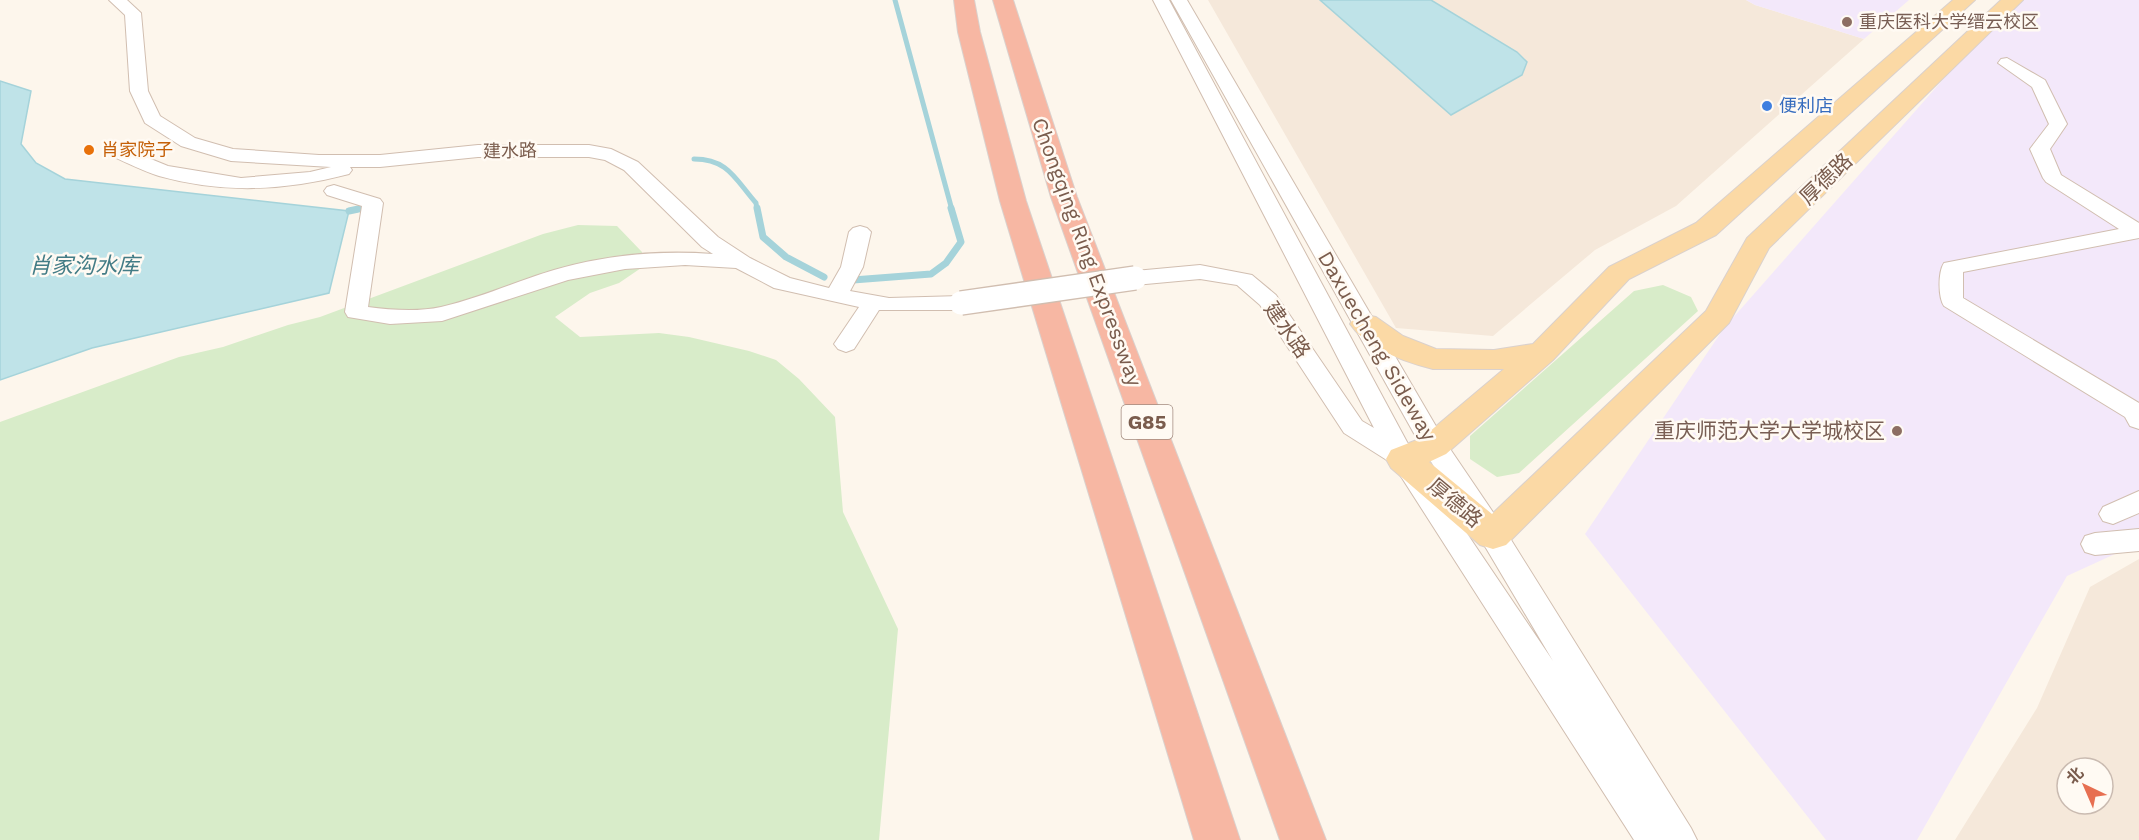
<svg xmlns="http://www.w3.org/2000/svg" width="2139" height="840" viewBox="0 0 2139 840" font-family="'Work Sans','Noto Sans SC',sans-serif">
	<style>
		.residential { fill: #f5e8da; fill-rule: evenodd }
		.education { fill: #f3e8fa }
		.green { fill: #d8ecc9 }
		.water { fill: #bfe3e8; stroke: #a5d3da; stroke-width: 1.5 }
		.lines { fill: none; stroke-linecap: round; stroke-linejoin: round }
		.stream-far1 { stroke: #a5d3da; stroke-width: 5 }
		.stream { stroke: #a5d3da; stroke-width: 7 }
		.minor-casing { stroke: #d1beb0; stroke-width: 2 }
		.major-casing { stroke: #dad1cd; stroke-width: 2 }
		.highway-casing { stroke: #dad1cd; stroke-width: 2 }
		.minor { fill: #fff; fill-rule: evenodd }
		.major { fill: #fbd9a5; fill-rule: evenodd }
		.highway { fill: #f7b7a3; fill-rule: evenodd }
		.minor-bridge-casing { stroke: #d1beb0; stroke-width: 26; stroke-linecap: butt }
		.minor-bridge { stroke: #fff; stroke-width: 23 }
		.education-dot { fill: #8d6e63; stroke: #fffaf3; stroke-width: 2 }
		.shop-dot { fill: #3f7fe0; stroke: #fffaf3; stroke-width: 2 }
		.food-dot { fill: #e8710a; stroke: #fffaf3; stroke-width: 2 }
		.labels { text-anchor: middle; stroke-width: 5; stroke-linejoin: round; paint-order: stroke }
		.far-education-label { font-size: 18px; fill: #785e54; stroke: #fffaf3; text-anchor: start }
		.far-shop-label { font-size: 18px; fill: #366cbe; stroke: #fffaf3; text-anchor: start }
		.far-food-label { font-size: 18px; fill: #c56008; stroke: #fffaf3; text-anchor: start }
		.far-street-label { font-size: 18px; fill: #7a5c4d; stroke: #fffaf3 }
		.shield { fill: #fffaf3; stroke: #a28b7f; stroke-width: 1.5 }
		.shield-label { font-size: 20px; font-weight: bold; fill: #7a5c4d }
		.street-label { font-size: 21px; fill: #7a5c4d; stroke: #fffaf3 }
		.education-label { font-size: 21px; fill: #785e54; stroke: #fffaf3; text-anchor: end }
		.water-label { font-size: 22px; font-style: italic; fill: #437c86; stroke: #fffaf3 }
	</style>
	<rect width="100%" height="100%" fill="#fdf6ec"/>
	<path class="residential" d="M1208,0H1746L1755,5L1864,39L1676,206L1595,250L1493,336L1396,328Z
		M2139,559V840H1955L2037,708L2090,587ZM2067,768H2103V804H2067Z"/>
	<path class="education" d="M1746,0H1909L1864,39L1755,5Z
		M2022,0H2139V543L2067,576L1917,840H1826L1585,534L1724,328L1977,41Z"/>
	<path class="green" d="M578,225L617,226L642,252L644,266L619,283L590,293L555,317L580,337L659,333L689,337L749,351L776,360L799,379L835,417L843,512L898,629L879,840H0V422L179,357L223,347L288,325L320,317L543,234Z
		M1663,285L1691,297L1698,311L1519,473L1497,477L1470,459V436L1634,291Z"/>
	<path class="water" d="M1320,0H1431L1517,52L1527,62L1522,75L1451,115Z
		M0,81L31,91L21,144L36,163L65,179L349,211L329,293L92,348L0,380Z"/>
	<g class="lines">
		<path class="stream-far1" d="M895,0L952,210
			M694,159C728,159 735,179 756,203L757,210
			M356,210L363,208"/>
		<path class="stream" d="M757,208L763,237L786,257L824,277
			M349,211L363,208
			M853,280L931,274L946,263L961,242L951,208"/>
		<g class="minor-casing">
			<path id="minor" d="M109,0H127L141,13L148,91L160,116L195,138L233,149L319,155H380L478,145H589L611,149L638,162L718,237L750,258L790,278L829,288L841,267L849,232L853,228L860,226L867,228L871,232L863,267L850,291L889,298L961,296L969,298L972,303L969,308L961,310H879L854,349L846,352L838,349L834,344L859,307L774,288L736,268L685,265L625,269L568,280L442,321L390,324L348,317L345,312L362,206L327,195L324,191L327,187L334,185L380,199L383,203L368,307C391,310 418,312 441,307C480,298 517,281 554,270C605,255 661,250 713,254L702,247L624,170L605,160L589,157H478L380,167H350L352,170L349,174C284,191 224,194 159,176C143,171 127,163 112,156L109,152L112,148L119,146L168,166L241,178L310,172L331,167L231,161L181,146L145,123L130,91L125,15Z
				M1153,0H1169L1414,455L1553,661L1483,543L1421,446L1171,0H1187L1444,440L1503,527L1691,828L1697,840H1634L1393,464L1344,433L1260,305L1237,285L1200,279L1135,285L1127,283L1124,278L1127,273L1135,271L1200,265L1252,275L1276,295L1362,421L1374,428Z
				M2007,58L2045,80L2067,124L2050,149L2061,175L2139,223V238L1963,272V298L2139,403V429L2130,426L2125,417L1944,306C1938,297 1938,272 1944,263L2119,229L2046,182L2043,178L2030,149L2049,124L2032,87L1998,63L2001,59Z
				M2139,491V513L2113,524L2103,521L2099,514L2103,507Z
				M2139,529V551L2095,555L2085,552L2081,544L2085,536L2095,533Z"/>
		</g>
		<g class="major-casing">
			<path id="major" d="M1953,0H1975L1716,235L1629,279L1553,360L1446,454L1429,462L1492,514L1706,311L1747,238L2001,0H2023L1769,248L1729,323L1506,545L1493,549L1480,545L1391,468L1386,459L1391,450L1422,438L1504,369H1433C1405,362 1367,349 1350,324L1354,317L1365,315L1376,317L1403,336L1436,349L1494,350L1533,344L1609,267L1696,223Z"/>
		</g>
		<g class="highway-casing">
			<path id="highway" d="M954,0H974L980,32L1026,201L1240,840H1194L1000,201L958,32Z
				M993,0H1013L1077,197L1326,840H1280L1051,197Z"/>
		</g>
		<use href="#minor" class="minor"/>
		<use href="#major" class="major"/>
		<use href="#highway" class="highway"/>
		<g class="minor-bridge-casing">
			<path id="minor-bridge" d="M961,303L1135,278"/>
		</g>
		<use href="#minor-bridge" class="minor-bridge"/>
	</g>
	<g class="education-dot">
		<circle cx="1847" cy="22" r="6"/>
		<circle cx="1897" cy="431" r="6"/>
	</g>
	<circle class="shop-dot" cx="1767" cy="106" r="6"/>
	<circle class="food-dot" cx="89" cy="150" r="6"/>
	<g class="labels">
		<g class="far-education-label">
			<text x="1859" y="28">重庆医科大学缙云校区</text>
		</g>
		<g class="far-shop-label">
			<text x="1779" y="112">便利店</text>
		</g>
		<g class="far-food-label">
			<text x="101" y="156">肖家院子</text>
		</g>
		<g class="far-street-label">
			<text transform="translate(510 151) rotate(-1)" y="6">建水路</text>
		</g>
		<rect class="shield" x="1121.5" y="405" width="51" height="34" rx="4.5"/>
		<g class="shield-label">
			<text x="1147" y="429">G85</text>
		</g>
		<g class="street-label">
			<text transform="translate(1826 179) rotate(-44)" y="7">厚德路</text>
			<text transform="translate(1087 252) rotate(70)" y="7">Chongqing Ring Expressway</text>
			<text transform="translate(1287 330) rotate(55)" y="7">建水路</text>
			<text transform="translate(1377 346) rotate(60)" y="7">Daxuecheng Sideway</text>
			<text transform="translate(1455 503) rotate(40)" y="7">厚德路</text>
		</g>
		<g class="education-label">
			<text x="1885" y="438">重庆师范大学大学城校区</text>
		</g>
		<g class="water-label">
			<text x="84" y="273">肖家沟水库</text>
		</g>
	</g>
	<g transform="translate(2085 786) rotate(316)"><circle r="28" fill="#fffaf3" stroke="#cabbb1" stroke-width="1.5"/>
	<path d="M0-4.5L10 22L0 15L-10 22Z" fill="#e76f51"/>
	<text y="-9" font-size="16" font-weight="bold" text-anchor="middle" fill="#7a5c4d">北</text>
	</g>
</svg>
